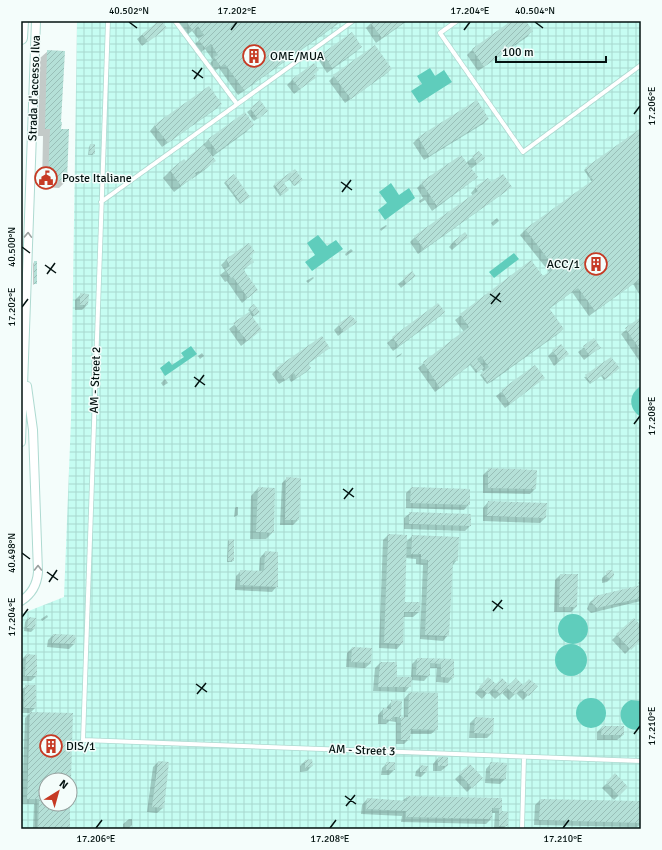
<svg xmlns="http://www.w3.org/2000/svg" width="662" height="850" viewBox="0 0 662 850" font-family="Signika,sans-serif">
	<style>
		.industrial { fill: url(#industrial-grid); fill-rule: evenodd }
		.water { fill: #5fcdbc }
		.shadow { fill: #0003 }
		.building { fill: url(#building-hatch) }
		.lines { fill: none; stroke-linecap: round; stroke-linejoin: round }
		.lane-casing { stroke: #aedad1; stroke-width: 5.5 }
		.street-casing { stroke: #aedad1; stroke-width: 10 }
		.primary-casing { stroke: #aedad1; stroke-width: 14 }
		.lane { stroke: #fff; stroke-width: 4 }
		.street { stroke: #fff; stroke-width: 8 }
		.primary { stroke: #fff; stroke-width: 12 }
		.oneway { stroke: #9aa09f }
		.ticks { fill: none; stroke: #031210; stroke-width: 1.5 }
		.labels { text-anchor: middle; stroke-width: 3; stroke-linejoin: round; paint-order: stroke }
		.poi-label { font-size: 12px; fill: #031210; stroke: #f4fdfb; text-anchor: start }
		.street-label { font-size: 12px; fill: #031210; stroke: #f4fdfb }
		.neatline { fill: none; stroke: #031210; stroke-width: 1.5 }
		.ticks-label { font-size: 10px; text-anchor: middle; fill: #031210 }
	</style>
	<defs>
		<pattern id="industrial-grid" width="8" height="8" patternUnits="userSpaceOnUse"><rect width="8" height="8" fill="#c6fdf2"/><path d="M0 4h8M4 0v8" fill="none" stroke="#a8d8ce"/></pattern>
		<pattern id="building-hatch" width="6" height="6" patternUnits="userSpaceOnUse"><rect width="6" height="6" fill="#b4e0d7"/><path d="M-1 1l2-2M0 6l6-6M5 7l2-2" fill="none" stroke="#99bfb8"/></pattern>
	</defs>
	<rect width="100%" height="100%" fill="#f4fdfb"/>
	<path class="industrial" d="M77,21H641V829H21V614L64,597L71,419ZM46,780H70V804H46Z"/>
	<path class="water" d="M430,68L435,76L444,70L452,82L419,103L411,91L422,84L417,76Z
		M391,183L399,195L409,188L415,198L385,220L378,210L387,203L379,192Z
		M318,235L327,246L336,240L343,249L312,271L305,262L315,255L307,243Z
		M514,253L519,259L494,278L489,272Z
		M191,346L197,354L165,376L160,368L169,361L172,365L184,357L181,353Z
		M641,386V417C628,409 628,394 641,386Z
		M558 629a15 15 0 1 1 30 0a15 15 0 1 1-30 0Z
		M555 660a16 16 0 1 1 32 0a16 16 0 1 1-32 0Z
		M576 713a15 15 0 1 1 30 0a15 15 0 1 1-30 0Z
		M631,700L641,701V729C621,734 612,708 631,700Z"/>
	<path class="shadow" d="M177,21H342L238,95L219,68L215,71L210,63L213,60L205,49L200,53L194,45L199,40L192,31L187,35Z
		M373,21H407L376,43L366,28Z
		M513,21H525L532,31L527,37L478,71L467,55L472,50Z
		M165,28L142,46L137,39L143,34Z
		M361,46L356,52L327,73L318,59L324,54Z
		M48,51L60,130L66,181L59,188L42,187L43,136H38L40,58Z
		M391,69L386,74L345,103L329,81L334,76Z
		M313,74L316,77L294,94L287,85L293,79Z
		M477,101L488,119L483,124L424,160L413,143L418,138Z
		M221,104L216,109L162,147L150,131L155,125Z
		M251,109L264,114L254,121L247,112Z
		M245,114L253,125L246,132L212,157L214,161L207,168L192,179V178L174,192L163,178L170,171L184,161L185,162L208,140Z
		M641,129V297L633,284L589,316L572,292L549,309L563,329L558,334L491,382L487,384L480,375L484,372L481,369L476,373L470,365L435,392L418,368L464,332L455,320L531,261L543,278L550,273L520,235L526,229L592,182L584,170Z
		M90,145L94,154L92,155H88L89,147Z
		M479,152L484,158L471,169L477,177L471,182L432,211L425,200L420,203L419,201L423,198L417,188L422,183L466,163Z
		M295,171L300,182L294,186L289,179L283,183L287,191L280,196L273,186Z
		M226,181L248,198L240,204L224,183Z
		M491,183L511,187L505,192L418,254L410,242L415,237L473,196L471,193L476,187Z
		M497,218L499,221L493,226L491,223Z
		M386,225L387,226L381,231L380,229Z
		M467,237L452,250L449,247L454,241Z
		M249,244V256L253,262L243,270L257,290L242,303L227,281L225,282L220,275L225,271L221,265L226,260Z
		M351,249L353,251L346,256L345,254Z
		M34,262L36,283L33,285V264Z
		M412,273L415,276L401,288L398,284Z
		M313,277L314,278L308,283L306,281Z
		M81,294L87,305L82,310H75V300Z
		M254,306L257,314L252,317L261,330L241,346L229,329L250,312L248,310Z
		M444,312L439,317L393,351L387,343L393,338Z
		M641,318V361L640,362L621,334Z
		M355,322L338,336L334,330L339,325Z
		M594,340L599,348L584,360L578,352Z
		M329,348L308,364L310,368L305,373L291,382L289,378L279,384L272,374L277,369Z
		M553,351L568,354L554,366L548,356Z
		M202,353L204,356L200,359L198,356Z
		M402,353L401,355L396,358L397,356Z
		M535,366L544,378L505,408L496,396Z
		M617,370L604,380L601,376L590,384L584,377Z
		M165,379L168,383L163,386L161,383Z
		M489,469L536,471L535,489L530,494L483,493V475Z
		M287,478L300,479L298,520L293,525H280L282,483Z
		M258,488L273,532L266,539H250L251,496Z
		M411,488L469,504L464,510L406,508V493Z
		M488,502L545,518L540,523L483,521V508Z
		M236,507H238V515L234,517L235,508Z
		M410,513L470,526L465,531L404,529V518Z
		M388,535L406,542L412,536L457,560L452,566L448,635L443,641L420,639L423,565L416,564V559L405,558L404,603L419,612L413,617H403L402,643L397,649L379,648L383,540Z
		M229,540L233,560L232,562H227L228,541Z
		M265,552L277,586L272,592L235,590L236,576L241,571L259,572L260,558Z
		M610,571L613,574L612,577L607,582L602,583V578Z
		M560,575L576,607L571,612H554L555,580Z
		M641,580V601L591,613L587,609L590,602L596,597L641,586L638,583Z
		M47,615L48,617L42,621L41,619Z
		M28,618L34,629L31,632L24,631L25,622Z
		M633,619L641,627V642L639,640L625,654L612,640Z
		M53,635L74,644L69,649L47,647L48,640Z
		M352,648L371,663L365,668L346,667L347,653Z
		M26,655H36V676L31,681H21V660Z
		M417,659L453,660V677L448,683L436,682L437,668H429V675L424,681L410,680V686L405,692L373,691L375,668L380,663L396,678H411L412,664Z
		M483,684L523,686L528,695L523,700L516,693L509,700L502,693L495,699L488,692L482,699L475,693Z
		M26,686L35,708L30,713L72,714L70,786V780H46V804H69V829H33L34,804H22L25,718L30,713H21V690Z
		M409,693L437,729L431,734H409V739L404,744H396V722L389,721L386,724H378V715L383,709L386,710L387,707L392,701L401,702L400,718H404V699Z
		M475,718L492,733L487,738H469L470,723Z
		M602,727L623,735L617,740H597V732Z
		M438,758L447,766L441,771H433V764Z
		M305,761L312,766L307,771L300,772V766Z
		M158,762L163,808L157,813L147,812L153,767Z
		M387,763L394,770L389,775H381L382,768Z
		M491,763L505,779L500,784L485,783L486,769Z
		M470,765L481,778L467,792L455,779Z
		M421,766L426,772L421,777L415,776L416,771Z
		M615,775L627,787L614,800L602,788Z
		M407,797L501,799V812L507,825L503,829H494L495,813H491V819L486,824L401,822L402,816L361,814L362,805L367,799L402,801Z
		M540,800L641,802V824L637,827L534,825L535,805Z
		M129,819H132V825L128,829H123V824Z"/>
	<path class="building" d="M159,21H161L167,28L148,42L142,34Z
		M186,21H341L244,90L225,64L221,67L214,57L218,55L211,44L205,48L198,39L204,35L198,26L193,31Z
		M371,21H406L382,38L370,22Z
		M511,21H526L533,31L484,67L472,49Z
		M352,32L362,47L332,68L323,53Z
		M375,45L392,69L351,99L333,75Z
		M47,50L65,51L61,122H62L61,129H69L67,181L48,180L50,129H45Z
		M314,63L319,70L314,74L317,77L300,89L292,79Z
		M209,86L222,104L168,143L154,125Z
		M260,100L268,111L258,119L250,108Z
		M477,100L489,119L429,156L418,137Z
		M245,112L254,125L217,152L208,139Z
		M641,128V284L639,280L595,311L578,288L549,308L564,329L488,383L481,373L489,367L481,356L477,359L484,368L478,372L471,364L440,388L423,362L469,327L460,314L531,260L543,276L555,268L525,229L593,180L585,168Z
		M90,144H95V154H89Z
		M204,145L216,161L200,172L199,171L195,173L196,175L181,186L170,170L184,159L186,161L190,158L189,156Z
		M479,151L485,158L477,164L472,156Z
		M461,155L478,177L437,206L421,182Z
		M295,169L303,180L295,186L290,179L284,183L289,190L282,195L274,184Z
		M234,174L250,197L241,203L225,181Z
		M503,174L512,187L424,249L414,236L478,191L475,187L488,178L491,182Z
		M465,232L469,237L457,245L454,241Z
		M249,243L255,252L250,256L254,262L243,269L258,290L248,298L233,277L231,278L225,269L230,266L226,259Z
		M34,261H37V284H34Z
		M412,271L416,276L406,283L403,278Z
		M80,293L89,294L88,305H80Z
		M438,303L445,312L399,346L392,337Z
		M254,304L260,312L255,316L249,308Z
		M249,312L262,330L247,341L233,323Z
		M351,315L357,322L344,332L338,324Z
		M641,317V351L625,328Z
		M322,336L330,348L308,363L311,368L297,378L294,373L285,380L276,368Z
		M594,338L601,348L589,355L583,346Z
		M561,344L569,354L560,361L552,350Z
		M611,357L620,368L606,379L602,375L591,383L585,375Z
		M535,365L545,378L510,404L501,390Z
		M488,468L537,470L536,489L488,488Z
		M286,477L301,478L299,520H285Z
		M258,487L275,488L274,533L256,532Z
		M411,487L470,489V505L410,503Z
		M488,501L547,503L546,518L487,516Z
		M409,512L471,514V526L409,524Z
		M388,534L407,535L405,602H420V612H404L403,644L384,643Z
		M412,535L459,537L458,561L453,560L449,636L425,635L428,560L421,559V554H411Z
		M229,539H234V561H228Z
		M265,551L278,552V587L240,585V570L264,571Z
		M606 574a4 4 0 1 1 8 0a4 4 0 1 1-8 0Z
		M560,574H578L577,607H559Z
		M641,585V598L597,608L592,603V601L595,596Z
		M28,617L36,618L35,629L27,628Z
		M634,618L641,626V640L631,650L616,634Z
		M53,634L76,635L75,644L52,643Z
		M352,647L372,648L371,663L351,662Z
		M26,654L37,655V676H25Z
		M417,658L454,659V678L441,677V664L430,663V676L416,675Z
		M380,662H397V677H412L411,687H378Z
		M488,677L496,684L502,678L509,685L516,678L523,685L529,679L538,686L529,696L521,689L515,695L507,688L501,695L494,688L488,694L479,687Z
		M25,685H36V708H24Z
		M409,692L438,693V730L411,729L410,740H401V717H392V720L383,719V708L391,709V700L402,701L401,717H408Z
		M30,712L73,713L71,780H46V804H70V829H38L39,799H27Z
		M475,717L494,718L493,734L474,733Z
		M602,726H624V735H601Z
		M438,757H448V766H438Z
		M312,759L313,766L305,768V760Z
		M158,761L169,762L164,808L152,807Z
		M386,762H395V770H386Z
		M490,762L507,763L506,779L490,778Z
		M470,764L483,778L472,788L459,773Z
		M420,765L428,766L427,772H420Z
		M615,773L628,787L619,796L606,782Z
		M407,796L502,798V811L508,812V826H499V808H492V819L406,817V811L366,809L367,798L407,801Z
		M540,799L641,801V823L539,820Z"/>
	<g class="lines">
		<g class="lane-casing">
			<path id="lane" d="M108,21L83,740L641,761
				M175,21L237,104
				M457,21L440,33L523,152L641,65
				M101,202L353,21
				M522,829L524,757"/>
		</g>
		<g class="street-casing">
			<path id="street" d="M21,442L36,21
				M21,601C32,594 37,585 38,572L33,430L27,386"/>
		</g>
		<g class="primary-casing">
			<path id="primary" d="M21,38L22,21"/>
		</g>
		<use href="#lane" class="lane"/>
		<use href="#street" class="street"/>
		<use href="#primary" class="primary"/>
	</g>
	<defs><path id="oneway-chevron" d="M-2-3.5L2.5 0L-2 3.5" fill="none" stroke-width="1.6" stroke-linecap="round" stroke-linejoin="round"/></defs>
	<g class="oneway">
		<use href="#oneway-chevron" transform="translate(28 235) rotate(-88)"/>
		<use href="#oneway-chevron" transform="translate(38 568) rotate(-90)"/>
	</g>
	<path class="ticks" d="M129,22L137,28M535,22L543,28M231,30L237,22M464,30L470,22M192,70L203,78M194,79L202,68M634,114L640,106M341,182L352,190M342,192L351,180M22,247L30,253M45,265L56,273M47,274L55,263M490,294L501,302M491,304L500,293M22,307L28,299M194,377L205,385M195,387L204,375M634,424L640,416M343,489L354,497M344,499L353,488M22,553L30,559M47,572L58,580M49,582L57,570M492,601L503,609M493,611L502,600M22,617L28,609M196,684L207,692M197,694L206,683M634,734L640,726M345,796L356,804M346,806L355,795M96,828L102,820M330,828L336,820M563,828L569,820"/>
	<defs>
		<g id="building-ring" transform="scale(1.15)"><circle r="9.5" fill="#f4fdfb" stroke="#c63a24" stroke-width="1.5"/><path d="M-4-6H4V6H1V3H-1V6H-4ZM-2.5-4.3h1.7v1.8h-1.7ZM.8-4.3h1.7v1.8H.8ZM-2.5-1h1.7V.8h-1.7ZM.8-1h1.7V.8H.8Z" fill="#c63a24"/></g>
		<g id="civic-ring" transform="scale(1.15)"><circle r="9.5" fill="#f4fdfb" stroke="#c63a24" stroke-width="1.5"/><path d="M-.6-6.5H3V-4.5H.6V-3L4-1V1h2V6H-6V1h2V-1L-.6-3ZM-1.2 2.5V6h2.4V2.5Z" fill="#c63a24"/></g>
	</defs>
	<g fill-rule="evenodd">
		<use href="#building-ring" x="254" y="56"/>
		<use href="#civic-ring" x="46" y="178"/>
		<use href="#building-ring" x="596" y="264"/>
		<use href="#building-ring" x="51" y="746"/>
	</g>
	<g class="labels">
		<g class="poi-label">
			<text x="270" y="60">OME/MUA</text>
			<text x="62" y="182">Poste Italiane</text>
			<text x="580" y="268" text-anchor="end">ACC/1</text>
			<text x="66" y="750">DIS/1</text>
		</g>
		<g class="street-label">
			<text transform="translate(34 88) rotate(-88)" y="4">Strada d'accesso Ilva</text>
			<text transform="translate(95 380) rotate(-88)" y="4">AM - Street 2</text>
			<text transform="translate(362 750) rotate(2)" y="4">AM - Street 3</text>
		</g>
	</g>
	<rect width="662" height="850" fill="none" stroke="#f4fdfb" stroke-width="44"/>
	<g transform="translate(58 792) rotate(37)"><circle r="19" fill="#f4fdfb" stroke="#949f9d"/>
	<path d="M0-3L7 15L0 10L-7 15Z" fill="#c63a24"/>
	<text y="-6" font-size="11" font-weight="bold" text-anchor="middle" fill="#031210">N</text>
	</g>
	<path d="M496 56v6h110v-6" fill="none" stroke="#031210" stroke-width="2"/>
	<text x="502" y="56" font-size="12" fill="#031210" stroke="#f4fdfb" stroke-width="3" paint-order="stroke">100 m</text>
	<rect x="22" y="22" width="618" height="806" class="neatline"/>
	<g class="ticks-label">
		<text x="129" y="14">40.502°N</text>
		<text x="237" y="14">17.202°E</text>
		<text x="470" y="14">17.204°E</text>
		<text x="535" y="14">40.504°N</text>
		<text transform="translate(651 106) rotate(-90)" y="4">17.206°E</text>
		<text transform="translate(11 247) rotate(-90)" y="4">40.500°N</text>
		<text transform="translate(11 307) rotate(-90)" y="4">17.202°E</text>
		<text transform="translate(651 416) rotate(-90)" y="4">17.208°E</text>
		<text transform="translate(11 553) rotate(-90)" y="4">40.498°N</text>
		<text transform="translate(11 617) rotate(-90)" y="4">17.204°E</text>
		<text transform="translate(651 726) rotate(-90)" y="4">17.210°E</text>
		<text x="96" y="842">17.206°E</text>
		<text x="330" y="842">17.208°E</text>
		<text x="563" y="842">17.210°E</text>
	</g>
</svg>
